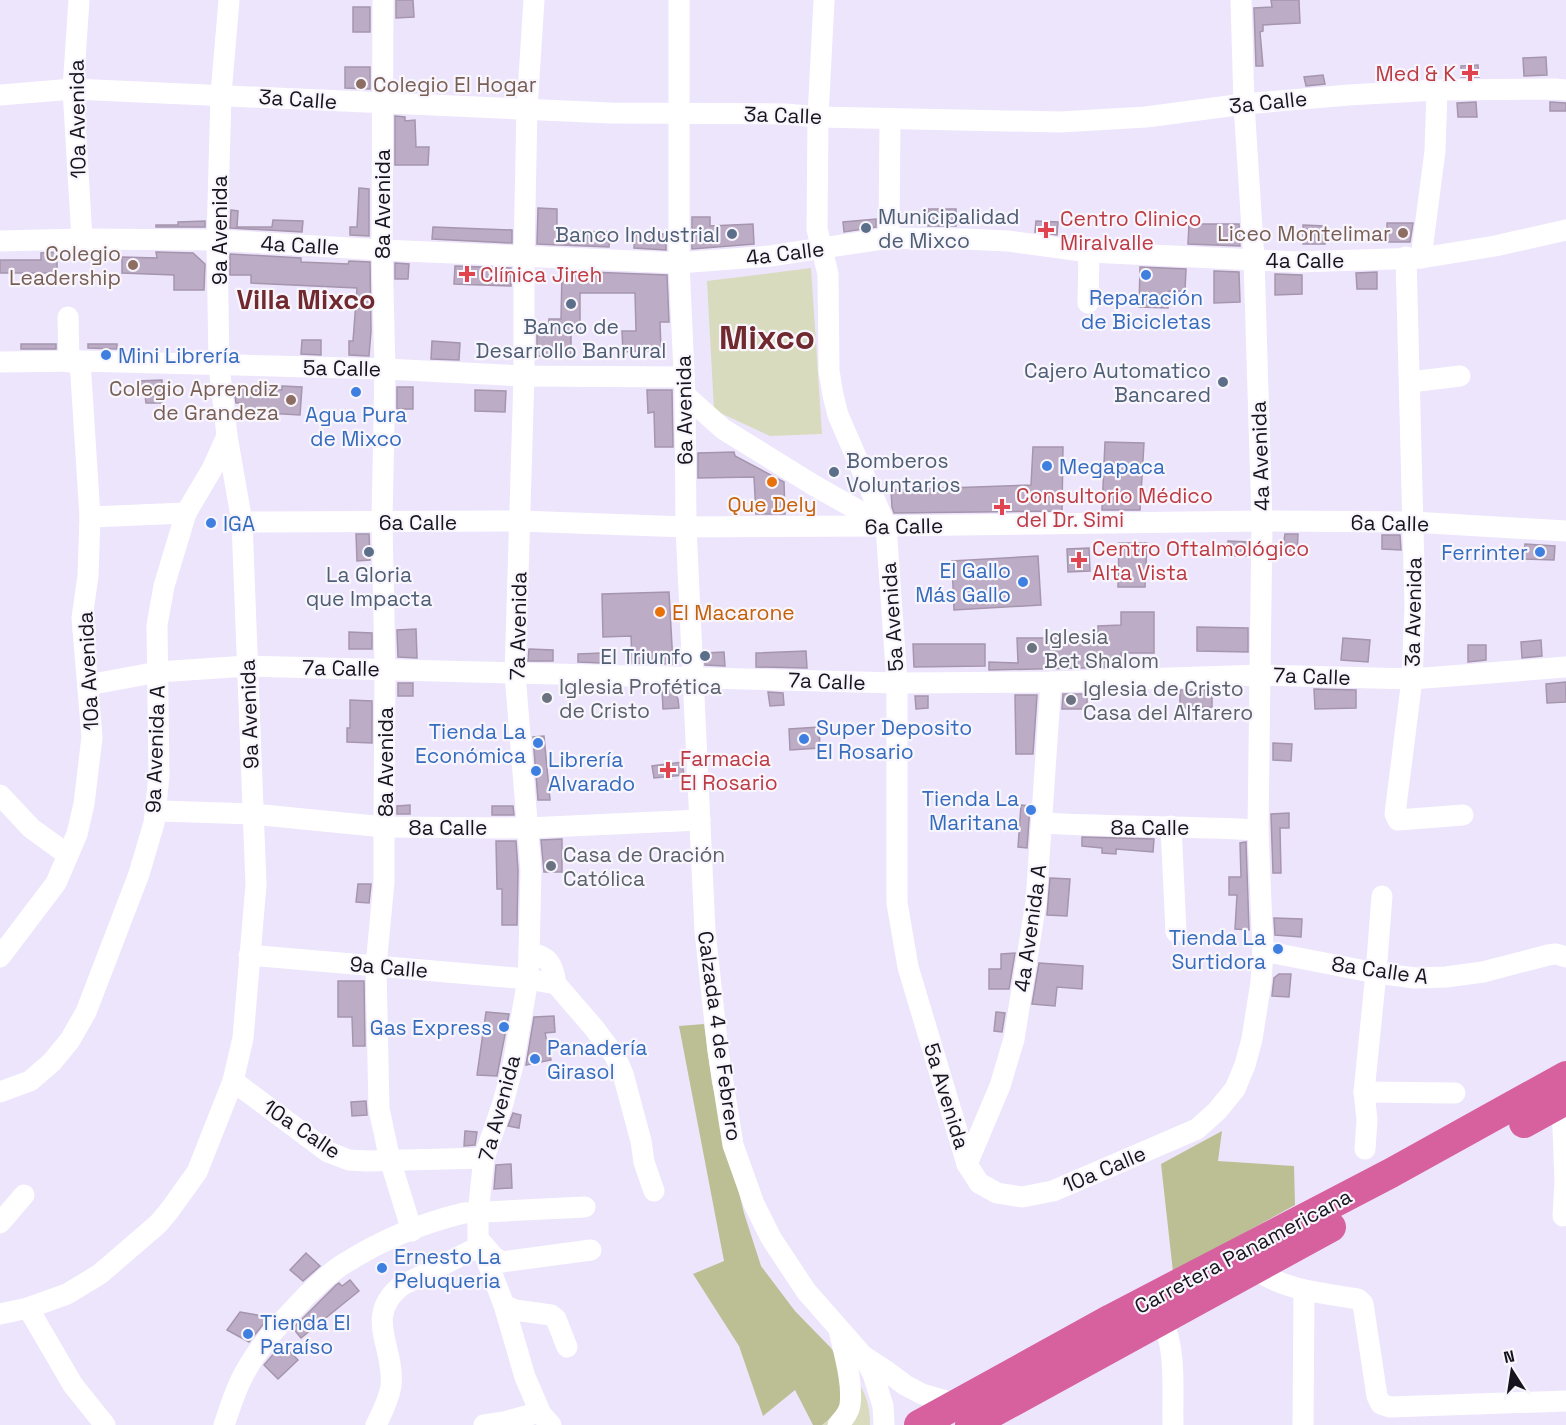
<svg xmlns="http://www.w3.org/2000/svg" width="1566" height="1425" font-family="'Space Grotesk',sans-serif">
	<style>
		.green { fill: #d9dbbe }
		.forest { fill: #bcbf94 }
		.building { fill: #bdacc5; stroke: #a595ad; stroke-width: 1.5 }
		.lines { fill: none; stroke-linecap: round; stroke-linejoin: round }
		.minor { stroke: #fff; stroke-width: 21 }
		.highway { stroke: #d7619f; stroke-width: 30 }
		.health-dot { fill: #e0444e; stroke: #f8f6fc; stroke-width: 2 }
		.education-dot { fill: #8d6e63; stroke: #f8f6fc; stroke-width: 2 }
		.service-dot { fill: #5c6f8a; stroke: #f8f6fc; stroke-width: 2 }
		.shop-dot { fill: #3f7fe0; stroke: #f8f6fc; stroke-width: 2 }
		.food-dot { fill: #e8710a; stroke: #f8f6fc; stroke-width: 2 }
		.worship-dot { fill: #6b7280; stroke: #f8f6fc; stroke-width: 2 }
		.labels { text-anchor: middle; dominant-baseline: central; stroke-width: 4.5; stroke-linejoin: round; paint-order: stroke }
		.health-label { font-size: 21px; fill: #be3a42; stroke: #f8f6fc; text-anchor: start }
		.education-label { font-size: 21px; fill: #785e54; stroke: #f8f6fc; text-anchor: end }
		.street-label { font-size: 21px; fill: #17141e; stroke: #f8f6fc }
		.service-label { font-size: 21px; fill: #4e5e75; stroke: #f8f6fc; text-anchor: end }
		.shop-label { font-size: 21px; fill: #366cbe; stroke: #f8f6fc; text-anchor: start }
		.food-label { font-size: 21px; fill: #c56008; stroke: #f8f6fc }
		.worship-label { font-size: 21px; fill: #5b616d; stroke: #f8f6fc; text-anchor: start }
		.district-label { font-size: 27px; font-weight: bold; fill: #70292e; stroke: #f8f6fc }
		.town-label { font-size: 33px; font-weight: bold; fill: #70292e; stroke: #f8f6fc }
	</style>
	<rect width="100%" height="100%" fill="#ede5fc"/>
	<g class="green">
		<path d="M811,268l11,166 -52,2 -56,-26 -7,-129z"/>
		<path d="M831,1348c21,26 40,42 39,77h-48l18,-15 1,-46z"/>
	</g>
	<g class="forest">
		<path d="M704,1024l8,59 32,130 17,53 34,45 36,37 10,16 -1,46 -18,15h-9l-18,-35 -32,26 -24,-70 -46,-72 31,-13 -45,-235z"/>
		<path d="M1222,1131l-4,30 76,5 1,39 -122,67 -12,-108z"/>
	</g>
	<g class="building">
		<path d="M396,0h17l1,17 -18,1z"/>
		<path d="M1271,0h28l1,23 -37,2v6l-3,1 3,34h-7l-2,-58 18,-1z"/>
		<rect x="353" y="7" width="17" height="25"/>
		<path d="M1546,57l1,18 -23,1 -1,-18z"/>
		<path d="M1478,65l1,12h-18v-11z"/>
		<path d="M345,67h25v22l-25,-1z"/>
		<path d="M1407,71v8l-22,1v-8z"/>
		<path d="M1323,75l2,9 -19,2 -2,-9z"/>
		<path d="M1476,102l1,15h-19l-1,-14z"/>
		<path d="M1550,102l16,1v8h-16z"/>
		<path d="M395,116l10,1v4l10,-1 1,27h13l-1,18h-33z"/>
		<path d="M359,188l10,1v47l-19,-1v-8h7z"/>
		<path d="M538,208l19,1v22l53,1 -1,15 -72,-3z"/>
		<rect x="928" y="209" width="28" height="17"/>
		<path d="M231,210l7,1 -1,16h35l1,-7 30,1 -1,11 -72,-4z"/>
		<path d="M692,217h18v9l43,-2 1,20 -62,5z"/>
		<path d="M876,219v8l-32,5 -1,-10z"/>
		<path d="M205,221v6h-49v-2h22v-3z"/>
		<path d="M1036,221l22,1 -1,13 -22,-3z"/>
		<path d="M1387,223h26l-3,19h-23z"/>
		<path d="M1189,224h50l1,22 -52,-2z"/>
		<path d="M1303,225l22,1v18h-22z"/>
		<path d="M433,227l79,3v13l-80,-4z"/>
		<path d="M635,234h31v16l-32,-2z"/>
		<path d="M57,252v21h-57v-13h41v-7z"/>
		<path d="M156,252l37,1 12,11 -1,26h-30v-15l-52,-2v-16l35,1z"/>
		<path d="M230,254l71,4v4l47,2 1,-3 21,1 1,69 -2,25 -20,-1v-14h4l4,-53 -106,-5v-8h-21z"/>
		<path d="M395,263l14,1 -1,15h-13z"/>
		<path d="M455,266l56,2v18l-57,-2z"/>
		<path d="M1140,267l46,2 -1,22h-16l-1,17 -29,-1z"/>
		<path d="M562,271l105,4 2,47h-9l1,28 -38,2 -1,-21h14l-1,-38h-55v40h-9v24l-34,-1v-25h11l1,-12h12z"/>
		<path d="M1214,271l25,1 1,30 -26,1z"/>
		<path d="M1377,272v17h-20l-1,-16z"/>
		<path d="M1275,274l27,1v19l-27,1z"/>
		<path d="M302,340h19v15l-20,-1z"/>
		<path d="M432,341l28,2 -1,17 -28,-1z"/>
		<rect x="21" y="344" width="35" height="5"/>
		<path d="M88,344h29v5l-29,-1z"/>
		<path d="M162,380v23h-16l-1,-8h-7v-14z"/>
		<path d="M282,386l20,1 -2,28 -35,-2 -25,1 1,-11h-5l-2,-15 48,2z"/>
		<rect x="397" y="387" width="16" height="22"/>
		<path d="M475,390l31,1 -1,21 -30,-1z"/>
		<path d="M647,390h25l1,57h-18l-1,-35 -6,1z"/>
		<path d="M1105,442l39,1 -4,67h-38z"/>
		<path d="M1033,447h30l-1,64 -168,2 -2,-6 -1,-17 140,-5z"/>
		<path d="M734,452l1,4 49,26 1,32h-29l-2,-37 -56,1v-25z"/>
		<path d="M356,534h13l1,26 -13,1z"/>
		<path d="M1285,534h13l-1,21 -15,-1z"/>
		<path d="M1382,535h18l1,15 -19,-1z"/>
		<path d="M1228,541l21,1v14h-21z"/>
		<path d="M1119,543h28l-2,44h-27z"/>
		<path d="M1525,544l30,2 -1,14 -30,-1z"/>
		<path d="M1089,548l1,23 -22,1 -1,-23z"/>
		<path d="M1038,556l3,49 -87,5 -2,-49z"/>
		<path d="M669,592l4,72 -41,-1 -1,-27 -28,1 -1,-43z"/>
		<path d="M1121,612h33v41h-33l1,14 -133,3v-8l29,1 -1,-25h81v-12l23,-1z"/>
		<path d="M1197,627l51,1v24l-51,-1z"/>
		<path d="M416,629l1,29 -19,-1 -1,-27z"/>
		<path d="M349,632l23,1v16h-23z"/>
		<path d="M1343,638l27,2 -2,22 -27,-2z"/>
		<path d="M1541,640l1,16 -20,2 -1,-16z"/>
		<path d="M913,644h72v22l-71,1z"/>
		<path d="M1468,645h18v15l-18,2z"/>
		<path d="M529,649l24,1v11h-25z"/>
		<path d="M806,651l1,17 -51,-1v-14z"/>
		<path d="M724,652l1,14 -20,-1v-12z"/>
		<path d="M602,653v10l-24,-1v-8z"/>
		<path d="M1566,682v20l-19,1 -1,-19z"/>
		<rect x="398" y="683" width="15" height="13"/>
		<path d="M1314,689l42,1v18l-41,1z"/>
		<path d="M662,690h11l5,9 1,9 -16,1z"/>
		<path d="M1180,690h32v17l-32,1z"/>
		<path d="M768,692l15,1 1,12 -14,1z"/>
		<path d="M1063,694h24v15h-25z"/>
		<path d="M1015,695h22l-4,59h-17z"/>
		<path d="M915,696h13v12l-12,1z"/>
		<path d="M350,700l22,1v42l-25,-1v-14h3z"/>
		<path d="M819,727l1,21 -30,2 -1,-21z"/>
		<path d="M544,736l6,64h-12l-5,-63z"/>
		<path d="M1273,743l19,1 -1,17 -18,-1z"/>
		<path d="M682,762l2,13 -30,3 -2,-12z"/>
		<path d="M410,805v9h-13v-8z"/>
		<path d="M1021,805l9,1 -3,42 -9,-1z"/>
		<path d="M492,806h21l1,9h-22z"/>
		<path d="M1289,813v15h-9l1,45h-8l-2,-59z"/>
		<path d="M1082,837l72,2 -1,13 -37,-3v5l-14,-1v-5l-20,-2z"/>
		<path d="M562,839v33h-18l-3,-32z"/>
		<path d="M496,841h20l2,29 -1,55h-15v-36h-5z"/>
		<path d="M1246,842l3,88 -14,-1 2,-34h-8v-18h12l-1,-34z"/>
		<path d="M1050,878l20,1 -3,37 -20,-1z"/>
		<path d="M358,884h13l-2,19 -13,-1z"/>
		<path d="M1274,918l28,1 -1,18 -26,-2z"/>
		<path d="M1015,953l-6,36h-20v-20h12v-15z"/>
		<path d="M1039,963l44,3 -1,23 -25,-2 -2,19 -23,-2z"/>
		<path d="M1279,974h12l-2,23 -17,-1 2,-18z"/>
		<path d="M338,981h26l1,65h-12l-1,-29h-14z"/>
		<path d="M486,1012l23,2 -12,62 -20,-1z"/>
		<path d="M996,1012l9,1 -3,19 -8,-1z"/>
		<path d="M554,1016l1,16 -10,1 6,27 -25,5 8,-48z"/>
		<path d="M366,1101l1,14 -15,1 -1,-14z"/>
		<path d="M513,1113l8,2 -2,13 -11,-2z"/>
		<path d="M465,1131l12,1 -2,13 -11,1z"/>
		<path d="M511,1164l1,24 -18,1 2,-24z"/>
		<path d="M306,1253l14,13 -17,15 -13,-11z"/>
		<path d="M350,1280l9,11 -58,47 -8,-10 43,-43 3,-2 3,3z"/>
		<path d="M240,1312l29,5 -20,25 -22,-12z"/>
		<path d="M282,1344l16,16 -20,19 -14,-14z"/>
	</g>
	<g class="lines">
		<g class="minor">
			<path d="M79,0l-6,89 9,150"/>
			<path d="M383,0l-1,250 3,119 -3,153 3,147 -1,158v55l-8,84 3,143 11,51 22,71"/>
			<path d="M534,0l-7,108 -3,148v120l-9,298 16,196 -2,83 -1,26 -15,86 -10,38 -19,55 -6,55v25l26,67 21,72 16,37 10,11"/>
			<path d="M679,0v263l6,132 1,132 19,404 13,120 15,94 21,59 17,34 35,53 58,66 9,17 10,32 1,19"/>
			<path d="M824,0l-6,117 -1,112 11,45 1,97 4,24 5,20 48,111 11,157v220l11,64 59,197 12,19 18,10 25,4 31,-6 144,-62 20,-18 18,-22 10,-24 7,-26 9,-57 2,-31 -5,-121 4,-309 -8,-261 -10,-156 -3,-104"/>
			<path d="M0,95l73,-6 538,24 175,1 32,3 242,5 86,-5 98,-13 105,-9 88,-5 118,-1 11,1"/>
			<path d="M889,238l1,-119"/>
			<path d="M0,241l82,-2 135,1 165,10 297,13 91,-7 119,-18 76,1 43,2 81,11 208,10 124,-4 74,-12 71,-16"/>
			<path d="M1406,257l9,349 -3,73 -17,135 3,6 65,-5"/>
			<path d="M1421,258l14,-107 2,-61"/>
			<path d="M1088,303l1,-51"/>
			<path d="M68,317l1,45"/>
			<path d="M0,362l80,-1 305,8 139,7 160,1"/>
			<path d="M1410,382l50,-6"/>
			<path d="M685,395l38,34 92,57 71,40"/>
			<path d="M90,517l96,-4"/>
			<path d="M242,522l277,-1 167,6 200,-1 376,-5 151,1 153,9"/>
			<path d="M88,685l70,-13 89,-6 650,17 154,-1 210,-7 151,4 154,-12"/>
			<path d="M0,795l31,33 37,27"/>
			<path d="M161,811l92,3 131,13 143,1 173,-8"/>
			<path d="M1042,823c72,4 144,3 216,7"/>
			<path d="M1171,826l5,106"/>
			<path d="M1263,951l113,22 39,5 31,-1 37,-5 65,-17 8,-1 10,3"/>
			<path d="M529,953c20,3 24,11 27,31"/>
			<path d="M249,955l279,24 28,5 38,44 21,28 8,18 18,67 3,21 10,29"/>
			<path d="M0,957l56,-74 21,-49 7,-30 8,-67 -10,-119 6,-42 2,-59 -10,-156"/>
			<path d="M233,1081l95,71 21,8 18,1 117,-3"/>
			<path d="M0,1092l30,-11 22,-19 18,-22 16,-28 53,-138 15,-51 5,-47 -2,-151 7,-39 22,-73 26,-44 15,-33"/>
			<path d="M1364,1092l91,1"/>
			<path d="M1562,1102l3,80 -2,34"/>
			<path d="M1365,1149l2,-29 -3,-28 12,-119 6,-77"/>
			<path d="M967,1164l33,-78 14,-47 22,-137 15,-220"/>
			<path d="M0,1223l24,-28"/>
			<path d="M482,1243l12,14 8,5 89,-12"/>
			<path d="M1255,1269c30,22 68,24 103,30l5,5 14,92 4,8 9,3 176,-6"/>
			<path d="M504,1305l11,5 36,5 5,4 11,28"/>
			<path d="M28,1308l45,77 32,40"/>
			<path d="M0,1314l28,-6 39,-14 33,-20 58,-50 11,-13 28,-39 36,-91 10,-43 13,-153 -14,-363 -15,-86 -8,-71 -2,-125 4,-146 8,-94"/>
			<path d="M1162,1320c15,31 10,71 11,105"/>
			<path d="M865,1357l20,13 20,15 17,9 35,10"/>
			<path d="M224,1425c6,-17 11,-35 20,-51 16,-30 40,-55 63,-79 11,-10 22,-22 35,-30 36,-23 80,-42 122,-52l121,-6"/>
			<path d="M376,1425c6,-12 13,-26 15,-39 4,-40 -28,-69 10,-100l79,-40"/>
			<path d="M484,1425l20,-3 36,-10"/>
			<path d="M838,1425c5,-6 11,-12 12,-20 3,-23 -6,-52 -11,-75"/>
			<path d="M1303,1425l1,-134"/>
		</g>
		<g class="highway">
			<path d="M1524,1123l42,-23"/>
			<path d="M919,1425l192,-106 280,-146 175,-97"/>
			<path d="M970,1425l361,-198"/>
		</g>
	</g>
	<g class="health-dot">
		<path d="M1467 64h6v6h6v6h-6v6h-6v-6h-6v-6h6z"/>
		<path d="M1043 221h6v6h6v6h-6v6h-6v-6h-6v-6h6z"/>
		<path d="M464 265h6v6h6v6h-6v6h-6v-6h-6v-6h6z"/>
		<path d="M999 498h6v6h6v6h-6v6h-6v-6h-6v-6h6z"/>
		<path d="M1076 551h6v6h6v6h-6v6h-6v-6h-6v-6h6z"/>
		<path d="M665 761h6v6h6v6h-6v6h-6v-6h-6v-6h6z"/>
	</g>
	<g class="education-dot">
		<circle cx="361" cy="84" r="6"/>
		<circle cx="1403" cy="233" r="6"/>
		<circle cx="133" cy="265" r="6"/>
		<circle cx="291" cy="400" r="6"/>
	</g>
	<g class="service-dot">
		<circle cx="866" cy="228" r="6"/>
		<circle cx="732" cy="234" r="6"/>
		<circle cx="571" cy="304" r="6"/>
		<circle cx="1223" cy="382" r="6"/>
		<circle cx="834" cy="472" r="6"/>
		<circle cx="369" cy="552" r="6"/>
		<circle cx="705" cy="656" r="6"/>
	</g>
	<g class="shop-dot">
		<circle cx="1146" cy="275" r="6"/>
		<circle cx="106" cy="355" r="6"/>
		<circle cx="356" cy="392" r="6"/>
		<circle cx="1047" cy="466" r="6"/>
		<circle cx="211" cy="523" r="6"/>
		<circle cx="1540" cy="552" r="6"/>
		<circle cx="1023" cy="582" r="6"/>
		<circle cx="804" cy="739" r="6"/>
		<circle cx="538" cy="743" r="6"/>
		<circle cx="536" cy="771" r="6"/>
		<circle cx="1031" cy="810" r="6"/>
		<circle cx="1278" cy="949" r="6"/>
		<circle cx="504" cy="1027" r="6"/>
		<circle cx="535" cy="1059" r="6"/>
		<circle cx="382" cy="1268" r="6"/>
		<circle cx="248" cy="1334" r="6"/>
	</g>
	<g class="food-dot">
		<circle cx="772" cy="482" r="6"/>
		<circle cx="660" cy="612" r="6"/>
	</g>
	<g class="worship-dot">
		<circle cx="1032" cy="648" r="6"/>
		<circle cx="547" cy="698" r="6"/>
		<circle cx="1071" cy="700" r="6"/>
		<circle cx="551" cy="866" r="6"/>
	</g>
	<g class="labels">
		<g class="health-label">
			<text x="1456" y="73" text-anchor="end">Med &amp; K</text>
			<text x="1060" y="218">Centro Clinico<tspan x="1060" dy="24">Miralvalle</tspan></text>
			<text x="480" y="274">Clínica Jireh</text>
			<text x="1016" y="495">Consultorio Médico<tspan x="1016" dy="24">del Dr. Simi</tspan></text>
			<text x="1092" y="548">Centro Oftalmológico<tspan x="1092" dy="24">Alta Vista</tspan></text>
			<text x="680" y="758">Farmacia<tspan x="680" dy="24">El Rosario</tspan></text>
		</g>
		<g class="education-label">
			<text x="373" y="84" text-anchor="start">Colegio El Hogar</text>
			<text x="1391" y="233">Liceo Montelimar</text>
			<text x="121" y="253">Colegio<tspan x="121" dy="24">Leadership</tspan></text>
			<text x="279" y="388">Colegio Aprendiz<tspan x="279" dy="24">de Grandeza</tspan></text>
		</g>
		<g class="street-label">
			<text transform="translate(298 99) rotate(4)">3a Calle</text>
			<text transform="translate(1268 102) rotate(-6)">3a Calle</text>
			<text transform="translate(783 115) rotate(2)">3a Calle</text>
			<text transform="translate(77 119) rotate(-91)">10a Avenida</text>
			<text transform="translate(382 204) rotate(-90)">8a Avenida</text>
			<text transform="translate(219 230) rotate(-90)">9a Avenida</text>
			<text transform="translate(300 245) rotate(3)">4a Calle</text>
			<text transform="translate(785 253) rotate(-7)">4a Calle</text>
			<text x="1305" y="260">4a Calle</text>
			<text transform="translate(342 368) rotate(1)">5a Calle</text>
			<text transform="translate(684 410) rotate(-91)">6a Avenida</text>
			<text transform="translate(1260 456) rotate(-92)">4a Avenida</text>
			<text x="418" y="522">6a Calle</text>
			<text transform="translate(1390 523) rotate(1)">6a Calle</text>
			<text transform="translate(904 526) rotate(-1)">6a Calle</text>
			<text transform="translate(1413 612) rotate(-89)">3a Avenida</text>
			<text transform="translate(892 617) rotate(-94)">5a Avenida</text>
			<text transform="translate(518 626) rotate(-89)">7a Avenida</text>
			<text transform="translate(341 668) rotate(1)">7a Calle</text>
			<text transform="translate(88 671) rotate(-93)">10a Avenida</text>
			<text transform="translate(1312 676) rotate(2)">7a Calle</text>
			<text transform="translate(827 681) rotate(2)">7a Calle</text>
			<text transform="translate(249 714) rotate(-92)">9a Avenida</text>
			<text transform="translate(155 749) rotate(-88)">9a Avenida A</text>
			<text transform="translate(385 762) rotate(-90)">8a Avenida</text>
			<text x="448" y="827">8a Calle</text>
			<text x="1150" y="827">8a Calle</text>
			<text transform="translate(1030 928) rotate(-82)">4a Avenida A</text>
			<text transform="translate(389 967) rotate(5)">9a Calle</text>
			<text transform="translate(1380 970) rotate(8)">8a Calle A</text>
			<text transform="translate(720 1036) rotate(82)">Calzada 4 de Febrero</text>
			<text transform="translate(947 1096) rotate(73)">5a Avenida</text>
			<text transform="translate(499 1108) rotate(-75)">7a Avenida</text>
			<text transform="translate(302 1129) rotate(34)">10a Calle</text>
			<text transform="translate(1104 1169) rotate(-23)">10a Calle</text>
			<text transform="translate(1243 1251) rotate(-28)">Carretera Panamericana</text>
		</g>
		<g class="service-label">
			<text x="878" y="216" text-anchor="start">Municipalidad<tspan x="878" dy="24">de Mixco</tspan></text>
			<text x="720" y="234">Banco Industrial</text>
			<text x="571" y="326" text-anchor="middle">Banco de<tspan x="571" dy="24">Desarrollo Banrural</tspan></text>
			<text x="1211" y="370">Cajero Automatico<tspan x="1211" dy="24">Bancared</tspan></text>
			<text x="846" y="460" text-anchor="start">Bomberos<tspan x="846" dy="24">Voluntarios</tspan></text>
			<text x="369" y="574" text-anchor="middle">La Gloria<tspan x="369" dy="24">que Impacta</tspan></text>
			<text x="693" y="656">El Triunfo</text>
		</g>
		<g class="shop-label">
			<text x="1146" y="297" text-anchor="middle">Reparación<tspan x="1146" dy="24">de Bicicletas</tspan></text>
			<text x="118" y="355">Mini Librería</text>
			<text x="356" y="414" text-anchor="middle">Agua Pura<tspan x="356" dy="24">de Mixco</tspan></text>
			<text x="1059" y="466">Megapaca</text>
			<text x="223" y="523">IGA</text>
			<text x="1528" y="552" text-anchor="end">Ferrinter</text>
			<text x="1011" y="570" text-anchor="end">El Gallo<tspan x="1011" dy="24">Más Gallo</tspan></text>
			<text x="816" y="727">Super Deposito<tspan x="816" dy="24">El Rosario</tspan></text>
			<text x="526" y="731" text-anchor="end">Tienda La<tspan x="526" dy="24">Económica</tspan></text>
			<text x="548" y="759">Librería<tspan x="548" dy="24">Alvarado</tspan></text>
			<text x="1019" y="798" text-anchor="end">Tienda La<tspan x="1019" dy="24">Maritana</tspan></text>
			<text x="1266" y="937" text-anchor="end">Tienda La<tspan x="1266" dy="24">Surtidora</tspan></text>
			<text x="492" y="1027" text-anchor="end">Gas Express</text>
			<text x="547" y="1047">Panadería<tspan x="547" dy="24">Girasol</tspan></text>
			<text x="394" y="1256">Ernesto La<tspan x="394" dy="24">Peluqueria</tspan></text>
			<text x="260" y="1322">Tienda El<tspan x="260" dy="24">Paraíso</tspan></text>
		</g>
		<g class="food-label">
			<text x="772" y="504">Que Dely</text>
			<text x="672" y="612" text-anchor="start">El Macarone</text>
		</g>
		<g class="worship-label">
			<text x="1044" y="636">Iglesia<tspan x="1044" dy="24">Bet Shalom</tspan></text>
			<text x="559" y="686">Iglesia Profética<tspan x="559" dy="24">de Cristo</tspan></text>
			<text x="1083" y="688">Iglesia de Cristo<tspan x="1083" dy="24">Casa del Alfarero</tspan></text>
			<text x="563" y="854">Casa de Oración<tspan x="563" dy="24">Católica</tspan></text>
		</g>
		<g class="district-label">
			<text x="306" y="299">Villa Mixco</text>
		</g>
		<g class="town-label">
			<text x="767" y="338">Mixco</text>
		</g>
	</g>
	<g transform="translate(1512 1371) rotate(348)" stroke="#f8f6fc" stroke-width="4.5" paint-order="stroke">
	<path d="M0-4.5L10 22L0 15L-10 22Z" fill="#17141e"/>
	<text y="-9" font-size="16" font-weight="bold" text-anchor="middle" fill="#17141e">N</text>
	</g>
</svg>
